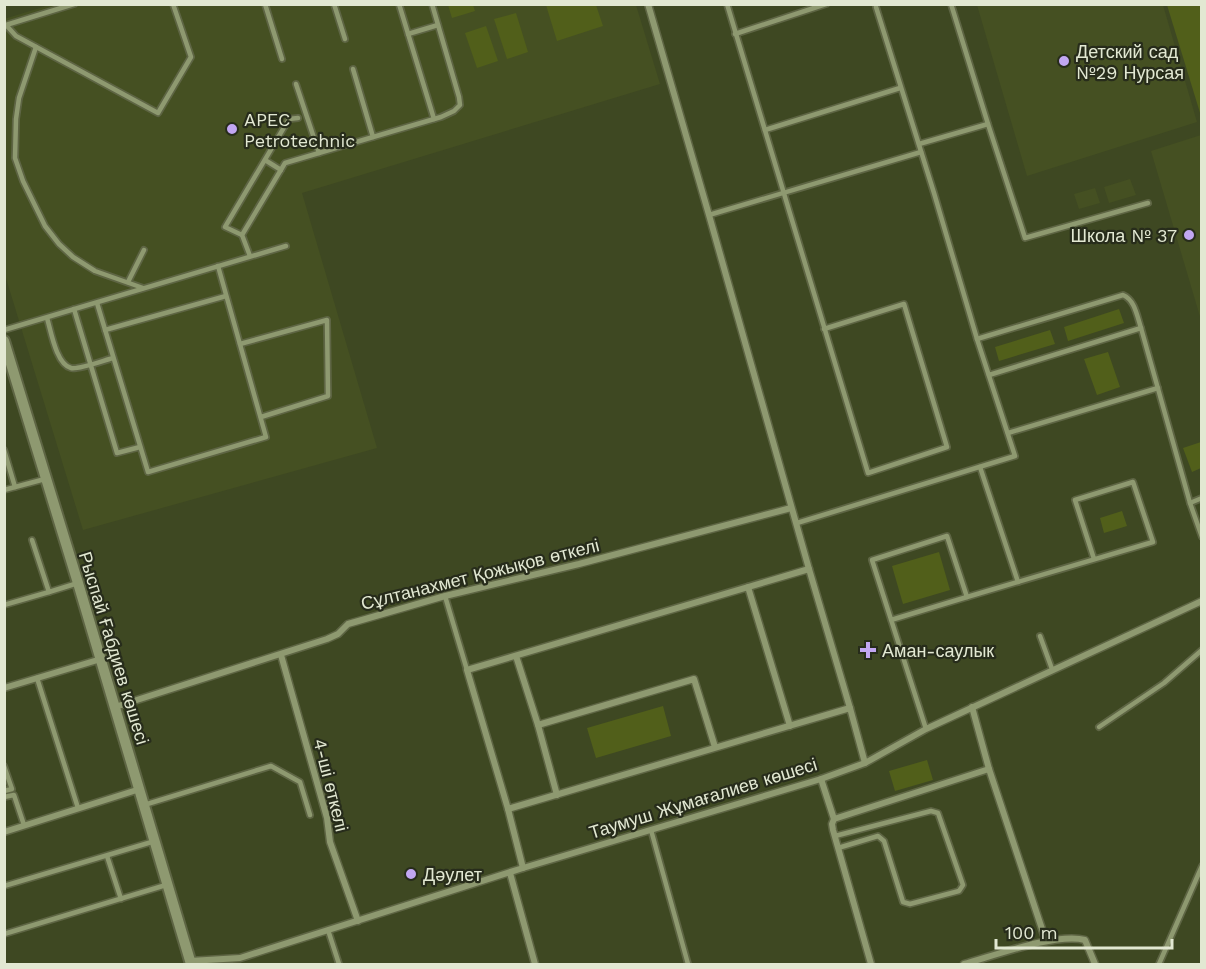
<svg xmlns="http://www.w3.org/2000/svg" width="1206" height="969" font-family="'Work Sans',sans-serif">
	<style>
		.built { fill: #455022 }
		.green { fill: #515f1a }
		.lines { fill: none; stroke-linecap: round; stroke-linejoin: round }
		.service-casing { stroke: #5e6544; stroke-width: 8 }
		.minor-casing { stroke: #5e6544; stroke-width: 9 }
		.tertiary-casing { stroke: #5e6544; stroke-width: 14 }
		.service { stroke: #8e9970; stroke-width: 4.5 }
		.minor { stroke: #8e9970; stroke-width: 6 }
		.tertiary { stroke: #8e9970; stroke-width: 10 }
		.poi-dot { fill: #c2a7f2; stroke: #272c1b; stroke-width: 2 }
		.labels { text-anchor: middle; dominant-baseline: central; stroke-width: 4.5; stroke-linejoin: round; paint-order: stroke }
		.poi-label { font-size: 18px; fill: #e2e8d2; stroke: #272c1b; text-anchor: start }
		.street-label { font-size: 18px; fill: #e2e8d2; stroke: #272c1b }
	</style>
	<rect width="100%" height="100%" fill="#3e4822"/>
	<g class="built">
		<path d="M53,4l583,1 24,79 -358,109 75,255 -294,82 -78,-255 -1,-256z"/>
		<path d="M977,5h186l34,117 -170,54z"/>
		<path d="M1201,135h1l-1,185 -50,-169z"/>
		<path d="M1130,179l6,16 -27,8 -5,-16z"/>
		<path d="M1095,188l5,15 -21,6 -5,-15z"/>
	</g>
	<g class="green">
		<path d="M448,5h25l2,6 -23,7z"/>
		<path d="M546,5h50l7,21 -46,15z"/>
		<path d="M1167,5h34v111z"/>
		<path d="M516,13l12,39 -21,7 -13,-40z"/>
		<path d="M486,26l12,35 -21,7 -12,-35z"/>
		<path d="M1119,309l5,14 -56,18 -4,-14z"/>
		<path d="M1050,330l5,14 -56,17 -4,-14z"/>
		<path d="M1108,352l12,35 -23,8 -13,-36z"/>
		<path d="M1201,442v26l-9,4 -9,-24z"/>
		<path d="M1122,511l5,15 -23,7 -4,-15z"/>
		<path d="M939,552l11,38 -47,14 -11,-38z"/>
		<path d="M663,706l8,30 -75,22 -9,-30z"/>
		<path d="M927,760l6,20 -38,11 -6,-20z"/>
	</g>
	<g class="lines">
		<defs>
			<g id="service">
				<path d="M74,4l-68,21 10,11 142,77 33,-56 -18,-53"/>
				<path d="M265,4l17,55"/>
				<path d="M334,4l11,35"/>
				<path d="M399,4l35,115"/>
				<path d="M727,4l141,469 79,-26 -43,-143 -80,25"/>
				<path d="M408,34l30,-9"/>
				<path d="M735,34l91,-30"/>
				<path d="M36,47l-17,51 -3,21 -1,39 8,23 22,45 14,18 14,13 22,14 48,17"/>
				<path d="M353,69l20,68"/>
				<path d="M296,84l23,69"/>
				<path d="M988,124l37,114 123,-35"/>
				<path d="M765,130l135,-42"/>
				<path d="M919,144l69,-20 -37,-120"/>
				<path d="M265,160l16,10"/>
				<path d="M709,215l212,-63"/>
				<path d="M242,235l-17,-8 64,-108 9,-1"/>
				<path d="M250,256l-8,-21 43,-72 156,-46 13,-6 6,-6 -1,-8 -27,-93"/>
				<path d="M128,282l16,-32"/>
				<path d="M97,303l51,169 118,-35 -48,-171"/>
				<path d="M74,309l43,144 23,-6"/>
				<path d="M47,318c4,13 9,46 24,50 7,2 34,-8 42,-10"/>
				<path d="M4,330l282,-84"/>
				<path d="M105,330l121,-34"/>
				<path d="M977,339l146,-44c12,5 14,21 18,33l49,175"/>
				<path d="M240,344l87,-24 1,76 -67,21"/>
				<path d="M989,375l152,-47"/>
				<path d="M1008,433l150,-45"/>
				<path d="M4,450l11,37"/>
				<path d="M980,467l38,115"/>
				<path d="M4,490l41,-11"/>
				<path d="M1202,498l-12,5 12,34"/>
				<path d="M797,523l218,-67 -38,-117 -43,-146 -58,-186"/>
				<path d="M32,540l17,52 29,-9"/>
				<path d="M445,596l22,74"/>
				<path d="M967,597l186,-55 -20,-60 -58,18 19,59"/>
				<path d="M4,605l45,-13"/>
				<path d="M891,620l76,-23 -20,-61 -75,24 54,169"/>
				<path d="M1040,636l12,33"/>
				<path d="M37,678l41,130"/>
				<path d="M1099,727l65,-44 38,-33"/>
				<path d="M4,766l8,23 -8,2"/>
				<path d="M4,797l10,-2 10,30"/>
				<path d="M144,805l127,-39 29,16 10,33"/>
				<path d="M651,830l37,134"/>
				<path d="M835,836l96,-25 7,2 25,72 -4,6 -49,13 -7,-2 -19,-61 -6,-5 -40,12"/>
				<path d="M107,856l14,43"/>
				<path d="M4,886l151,-45"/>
				<path d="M328,930l11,34"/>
				<path d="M4,934l162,-49"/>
				<path d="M1159,964l43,-98"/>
			</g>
			<g id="minor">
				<path d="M648,4l61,211 100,354 41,139 15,55"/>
				<path d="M809,569l-342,101 41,139 342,-101"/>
				<path d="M748,587l42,139"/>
				<path d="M281,655l46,163 3,24 28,79"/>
				<path d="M516,656l22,69 19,70"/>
				<path d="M4,688l97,-29"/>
				<path d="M115,707l212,-68 11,-5 10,-10 97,-28 134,-32 212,-56"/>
				<path d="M972,707l17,62 57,172"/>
				<path d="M538,725l156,-46 21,68"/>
				<path d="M821,779l13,40"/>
				<path d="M508,809l15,59"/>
				<path d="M4,832l136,-43"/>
				<path d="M510,873l25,91"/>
				<path d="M190,961l50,-3 283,-90 298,-89 44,-16 61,-34 276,-128"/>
				<path d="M871,964l-38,-134 -1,-6 2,-5 155,-50"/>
				<path d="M964,964c29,-8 94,-32 121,-24l10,24"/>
			</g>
			<path id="tertiary" d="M4,341l74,242 113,381"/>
		</defs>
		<use href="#service" class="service-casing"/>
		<use href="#minor" class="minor-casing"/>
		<use href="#tertiary" class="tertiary-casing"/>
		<use href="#service" class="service"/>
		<use href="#minor" class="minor"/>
		<use href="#tertiary" class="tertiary"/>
	</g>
	<g class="poi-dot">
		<circle cx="1064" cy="61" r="6"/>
		<circle cx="232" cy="129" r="6"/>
		<circle cx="1189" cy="235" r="6"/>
		<path d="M865 641h6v6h6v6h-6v6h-6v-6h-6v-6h6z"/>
		<circle cx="411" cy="874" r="6"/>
	</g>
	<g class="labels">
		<g class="poi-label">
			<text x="1076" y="51">Детский сад<tspan x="1076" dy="21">№29 Нурсая</tspan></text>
			<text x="244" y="119">APEC<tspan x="244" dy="21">Petrotechnic</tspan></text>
			<text x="1177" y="235" text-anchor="end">Школа № 37</text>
			<text x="882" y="650">Аман-саулык</text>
			<text x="423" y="874">Дәулет</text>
		</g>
		<g class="street-label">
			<text transform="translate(480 574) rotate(-14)">Сұлтанахмет Қожықов өткелі</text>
			<text transform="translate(114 648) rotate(73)">Рыспай Ғабдиев көшесі</text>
			<text transform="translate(331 785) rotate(76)">4-ші өткелі</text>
			<text transform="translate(703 798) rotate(-17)">Таумуш Жұмағалиев көшесі</text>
		</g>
	</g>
	<rect width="1206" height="969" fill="none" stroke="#e2e8d2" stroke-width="12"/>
	<path d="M996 939v9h176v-9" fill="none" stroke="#e2e8d2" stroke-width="3"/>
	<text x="1005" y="939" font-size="18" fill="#e2e8d2" stroke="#272c1b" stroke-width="4.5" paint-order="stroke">100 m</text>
</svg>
